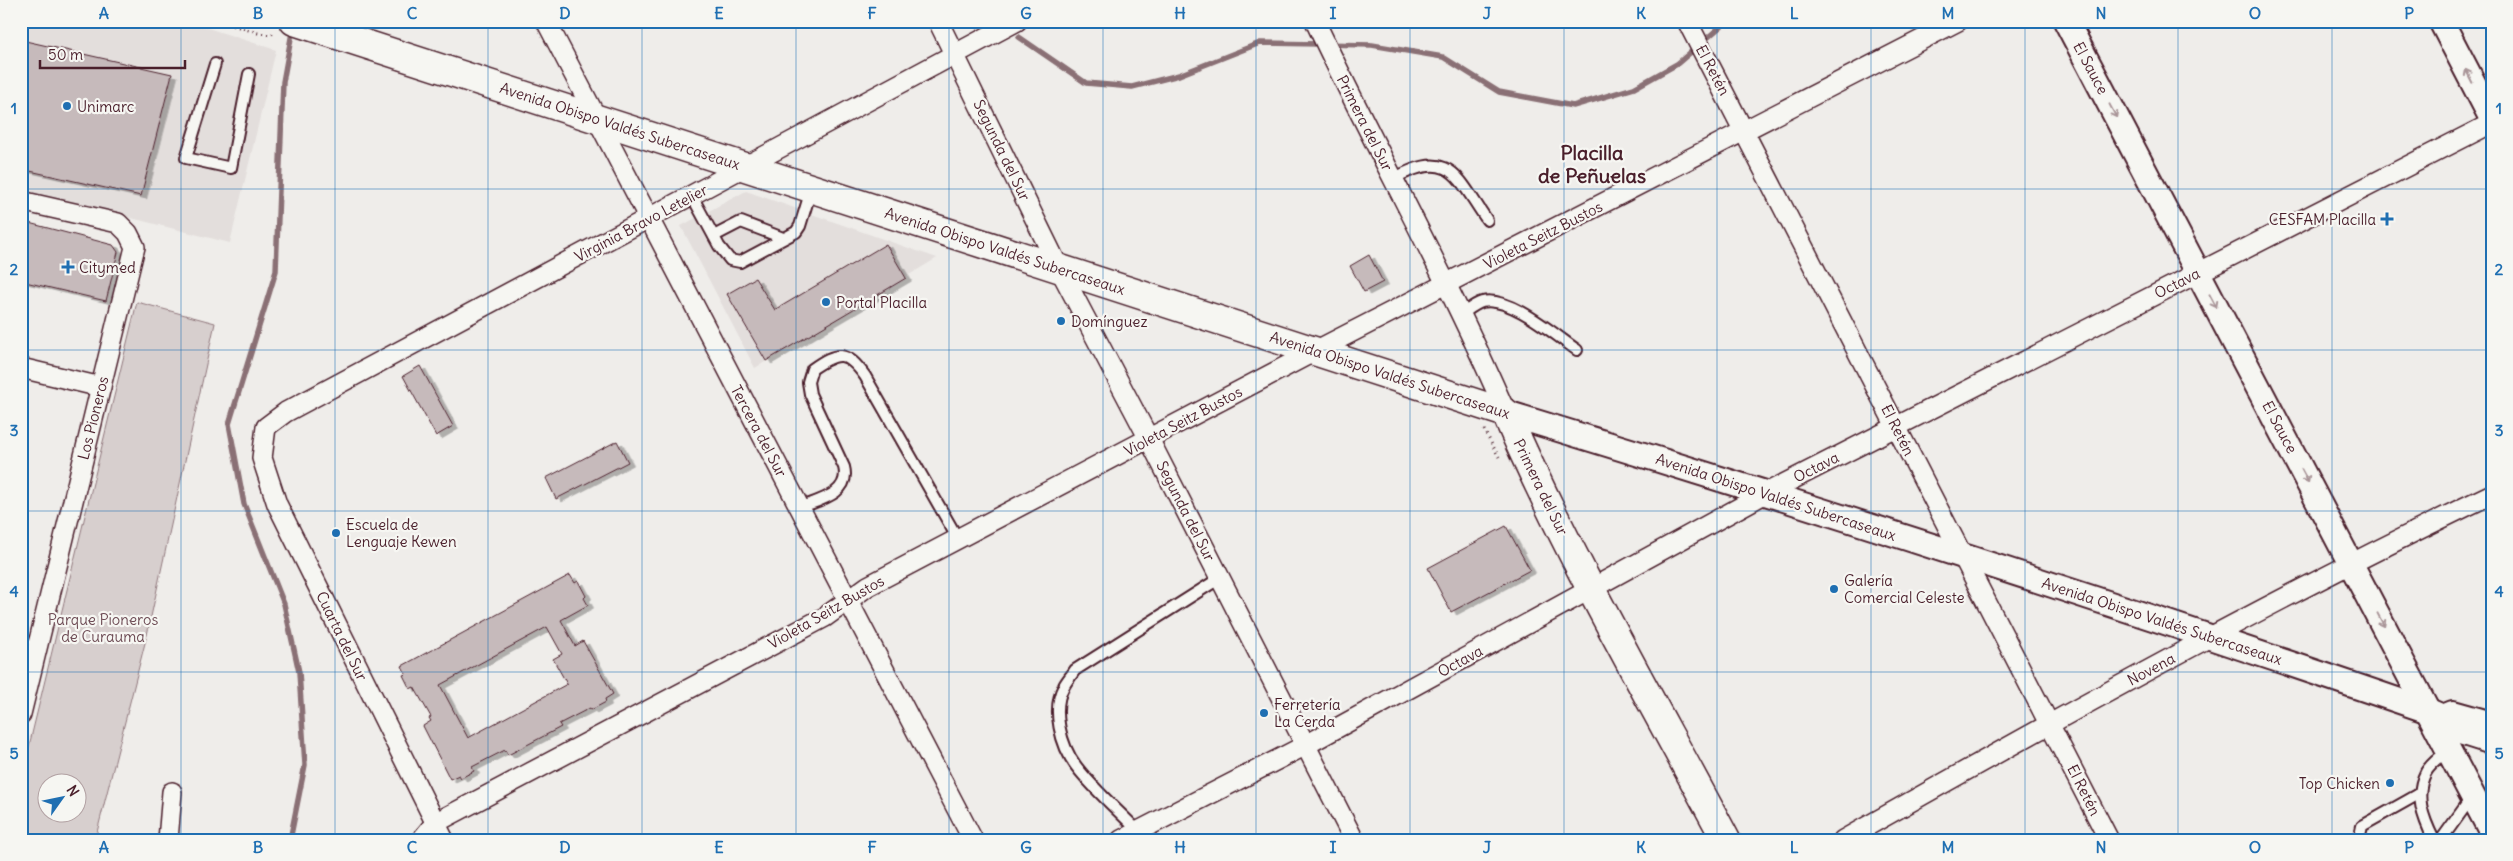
<svg xmlns="http://www.w3.org/2000/svg" width="2513" height="861" font-family="Delius,sans-serif">
	<style>
		.built { fill: #e3dedc }
		.green { fill: #d7cfce; stroke: #90777c; fill-rule: evenodd }
		.lines { fill: none; stroke-linecap: round; stroke-linejoin: round }
		.stream { stroke: #8a6f74; stroke-width: 5.5 }
		.building { fill: #c6babb; stroke: #4a1f2b; fill-rule: evenodd; filter: url(#shadow) }
		.service-casing { stroke: #4a1f2b; stroke-width: 14 }
		.minor-casing { stroke: #4a1f2b; stroke-width: 22 }
		.tertiary-casing { stroke: #4a1f2b; stroke-width: 28 }
		.secondary-casing { stroke: #4a1f2b; stroke-width: 31 }
		.path { stroke: #4a1f2b; stroke-width: 3; stroke-dasharray: 1 4; stroke-linecap: butt }
		.service { stroke: #f6f6f2; stroke-width: 10 }
		.minor { stroke: #f6f6f2; stroke-width: 19 }
		.tertiary { stroke: #f6f6f2; stroke-width: 24 }
		.secondary { stroke: #f6f6f2; stroke-width: 28 }
		.oneway { stroke: #a99598 }
		.grid { fill: none; stroke: #1f6fb2; stroke-width: 1; stroke-opacity: 0.55 }
		.poi-dot { fill: #1f6fb2; stroke: #f6f6f2; stroke-width: 2 }
		.labels { text-anchor: middle; dominant-baseline: central; stroke-width: 4.5; stroke-linejoin: round; paint-order: stroke }
		.street-label { font-size: 15px; fill: #4a1f2b; stroke: #f6f6f2 }
		.poi-label { font-size: 15px; fill: #4a1f2b; stroke: #f6f6f2; text-anchor: start }
		.park-label { font-size: 15px; fill: #6d4b54; stroke: #f6f6f2 }
		.district-label { font-size: 20px; font-weight: bold; fill: #4a1f2b; stroke: #f6f6f2 }
		.neatline { fill: none; stroke: #1f6fb2; stroke-width: 2 }
		.grid-label { font-size: 16px; text-anchor: middle; font-weight: bold; fill: #1f6fb2 }
	</style>
	<defs>
		<filter id="shadow"><feDropShadow dx="5.5" dy="3" stdDeviation="0" flood-color="#0004"/></filter>
	</defs>
	<rect width="100%" height="100%" fill="#efedea"/>
	<filter id="ink" filterUnits="userSpaceOnUse"><feTurbulence type="fractalNoise" baseFrequency=".02" numOctaves="2"/><feDisplacementMap in="SourceGraphic" scale="10" xChannelSelector="R" yChannelSelector="G"/><feConvolveMatrix kernelMatrix="1 2 1 2 8 2 1 2 1" color-interpolation-filters="sRGB"/></filter>
	<g filter="url(#ink)">
		<g class="built">
			<path d="M21,21h165l90,29 -46,193 -209,-53z"/>
			<path d="M746,191l191,67 -182,110 -74,-142z"/>
		</g>
		<path class="green" d="M137,302l78,21 -68,312 -52,205h-74v-61zM48,784h30v30h-30z"/>
		<g class="lines">
			<g class="stream">
				<path d="M1019,37l67,46 46,4 47,-12 81,-32 112,2 71,12 56,35 74,14 61,-18 43,-24 50,-43"/>
				<path d="M290,840l15,-75 -6,-93 -15,-68 -40,-100 -15,-80 47,-153 7,-189 10,-55"/>
			</g>
		</g>
		<g class="building">
			<path d="M21,40l151,34 -31,122 -120,-27z"/>
			<path d="M21,221l92,24 5,7 -12,49 -85,-20z"/>
			<path d="M886,244l20,34 -140,83 -39,-67 28,-16 20,32z"/>
			<path d="M1369,255l14,27 -19,10 -14,-26z"/>
			<path d="M420,366l33,60 -17,10 -33,-60z"/>
			<path d="M617,441l11,21 -72,37 -10,-21z"/>
			<path d="M1506,526l24,44 -79,42 -23,-44z"/>
			<path d="M570,575l5,8 3,-2 8,15 -2,2 4,7 -27,15 14,26 8,-5 30,53 -8,5 1,3 -15,8 -1,-2 -31,16 2,3 -53,28 -3,-5 -33,17 2,4 -13,7 -2,-3 -9,4 -27,-53 8,-5 -2,-3 2,-1 -17,-30 -4,2 -7,-14 3,-1 -4,-8zM547,627l15,27 -9,5 14,25 -99,54 -28,-53z"/>
		</g>
		<g class="lines">
			<defs>
				<g id="service">
					<path d="M215,64l-29,94 45,10 18,-94"/>
					<path d="M1393,179c58,-32 64,-2 94,41"/>
					<path d="M692,196l27,50 11,14 10,2 56,-30 4,-6 11,-36"/>
					<path d="M714,236l27,-14 42,16"/>
					<path d="M1462,314c6,-4 13,-10 20,-12 27,-7 73,33 95,48"/>
					<path d="M799,508c20,-8 52,-14 45,-41l-34,-73 -2,-12 4,-13c26,-18 34,-19 53,7l93,163"/>
					<path d="M1138,831c-20,-21 -44,-41 -62,-65 -15,-20 -25,-57 -12,-80 3,-6 8,-11 11,-16l145,-92"/>
					<path d="M2359,840l3,-14 57,-32"/>
					<path d="M2434,840c-11,-22 -20,-45 -8,-68 5,-9 16,-16 23,-23"/>
					<path d="M2441,840l31,-43"/>
				</g>
				<g id="minor">
					<path d="M546,21l427,819"/>
					<path d="M938,21l121,247 90,171 205,401"/>
					<path d="M1315,21c62,132 134,259 191,392"/>
					<path d="M1687,21l422,819"/>
					<path d="M21,201l97,22 10,10 7,14 -114,467"/>
					<path d="M21,368l80,19"/>
					<path d="M168,840l4,-48"/>
					<path d="M421,840l14,-17 390,-206 43,-31 447,-235 643,-330"/>
					<path d="M444,840l-167,-336 -15,-46 4,-31 20,-15 731,-391"/>
					<path d="M1121,840l185,-95 460,-252 726,-370"/>
					<path d="M1843,840c213,-121 428,-240 649,-346"/>
				</g>
				<g id="tertiary">
					<path d="M2066,21l426,812"/>
					<path d="M2441,21l51,98"/>
					<path d="M1506,413c310,94 617,193 923,298l14,6 8,12 41,13"/>
					<path d="M2443,717l10,-4 39,11"/>
				</g>
				<path id="secondary" d="M294,21l1212,392c64,147 145,286 220,427"/>
			</defs>
			<use href="#service" class="service-casing"/>
			<use href="#minor" class="minor-casing"/>
			<use href="#tertiary" class="tertiary-casing"/>
			<use href="#secondary" class="secondary-casing"/>
			<g class="path">
				<path d="M219,21l39,12 13,2 4,-4"/>
				<path d="M1484,430l15,27"/>
			</g>
			<use href="#service" class="service"/>
			<use href="#minor" class="minor"/>
			<use href="#tertiary" class="tertiary"/>
			<use href="#secondary" class="secondary"/>
		</g>
		<defs><path id="oneway-shaft" d="M-6 0H5M1.5-3L5.5 0L1.5 3" fill="none" stroke-width="1.6" stroke-linecap="round" stroke-linejoin="round" transform="scale(1.25)"/></defs>
		<g class="oneway">
			<use href="#oneway-shaft" transform="translate(2469 76) rotate(-117)"/>
			<use href="#oneway-shaft" transform="translate(2113 111) rotate(62)"/>
			<use href="#oneway-shaft" transform="translate(2213 301) rotate(62)"/>
			<use href="#oneway-shaft" transform="translate(2305 476) rotate(62)"/>
			<use href="#oneway-shaft" transform="translate(2381 620) rotate(62)"/>
		</g>
	</g>
	<path class="grid" d="M181,21v819M335,21v819M488,21v819M642,21v819M796,21v819M949,21v819M1103,21v819M1256,21v819M1410,21v819M1564,21v819M1717,21v819M1871,21v819M2025,21v819M2178,21v819M2332,21v819M21,189h2471M21,350h2471M21,511h2471M21,672h2471"/>
	<g class="poi-dot">
		<circle cx="67" cy="106" r="5"/>
		<path d="M2384.5 211.5h5v5h5v5h-5v5h-5v-5h-5v-5h5z"/>
		<path d="M65.5 259.5h5v5h5v5h-5v5h-5v-5h-5v-5h5z"/>
		<circle cx="826" cy="302" r="5"/>
		<circle cx="1061" cy="321" r="5"/>
		<circle cx="336" cy="533" r="5"/>
		<circle cx="1834" cy="589" r="5"/>
		<circle cx="1264" cy="713" r="5"/>
		<circle cx="2390" cy="783" r="5"/>
	</g>
	<g class="labels">
		<g class="street-label">
			<text transform="translate(2091 68) rotate(62)">El Sauce</text>
			<text transform="translate(1713 70) rotate(62)">El Retén</text>
			<text transform="translate(1365 123) rotate(63)">Primera del Sur</text>
			<text transform="translate(620 126) rotate(18)">Avenida Obispo Valdés Subercaseaux</text>
			<text transform="translate(1002 150) rotate(64)">Segunda del Sur</text>
			<text transform="translate(641 223) rotate(-28)">Virginia Bravo Letelier</text>
			<text transform="translate(1543 235) rotate(-27)">Violeta Seitz Bustos</text>
			<text transform="translate(1005 251) rotate(18)">Avenida Obispo Valdés Subercaseaux</text>
			<text transform="translate(2177 283) rotate(-27)">Octava</text>
			<text transform="translate(1390 375) rotate(18)">Avenida Obispo Valdés Subercaseaux</text>
			<text transform="translate(93 418) rotate(-76)">Los Pioneros</text>
			<text transform="translate(1183 421) rotate(-28)">Violeta Seitz Bustos</text>
			<text transform="translate(2280 427) rotate(62)">El Sauce</text>
			<text transform="translate(1898 430) rotate(63)">El Retén</text>
			<text transform="translate(759 431) rotate(62)">Tercera del Sur</text>
			<text transform="translate(1816 467) rotate(-27)">Octava</text>
			<text transform="translate(1541 487) rotate(64)">Primera del Sur</text>
			<text transform="translate(1776 497) rotate(18)">Avenida Obispo Valdés Subercaseaux</text>
			<text transform="translate(1186 511) rotate(63)">Segunda del Sur</text>
			<text transform="translate(826 612) rotate(-30)">Violeta Seitz Bustos</text>
			<text transform="translate(2162 621) rotate(18)">Avenida Obispo Valdés Subercaseaux</text>
			<text transform="translate(342 636) rotate(64)">Cuarta del Sur</text>
			<text transform="translate(1460 661) rotate(-29)">Octava</text>
			<text transform="translate(2151 669) rotate(-28)">Novena</text>
			<text transform="translate(2084 790) rotate(63)">El Retén</text>
		</g>
		<g class="poi-label">
			<text x="77" y="106">Unimarc</text>
			<text x="2376" y="219" text-anchor="end">CESFAM Placilla</text>
			<text x="79" y="267">Citymed</text>
			<text x="836" y="302">Portal Placilla</text>
			<text x="1071" y="321">Domínguez</text>
			<text x="346" y="524">Escuela de<tspan x="346" dy="17">Lenguaje Kewen</tspan></text>
			<text x="1844" y="580">Galería<tspan x="1844" dy="17">Comercial Celeste</tspan></text>
			<text x="1274" y="704">Ferretería<tspan x="1274" dy="17">La Cerda</tspan></text>
			<text x="2380" y="783" text-anchor="end">Top Chicken</text>
		</g>
		<g class="park-label">
			<text x="103" y="619">Parque Pioneros<tspan x="103" dy="17">de Curauma</tspan></text>
		</g>
		<g class="district-label">
			<text x="1592" y="152">Placilla<tspan x="1592" dy="23">de Peñuelas</tspan></text>
		</g>
	</g>
	<rect width="2513" height="861" fill="none" stroke="#f6f6f2" stroke-width="55"/>
	<g transform="translate(62 798) rotate(57)"><circle r="24" fill="#f6f6f2" stroke="#b1a0a2"/>
	<path d="M0-4L9 19L0 12L-9 19Z" fill="#1f6fb2"/>
	<text y="-8" font-size="14" font-weight="bold" text-anchor="middle" fill="#4a1f2b">N</text>
	</g>
	<path d="M40 60v8h145v-8" fill="none" stroke="#4a1f2b" stroke-width="2.5"/>
	<text x="48" y="60" font-size="15" fill="#4a1f2b" stroke="#f6f6f2" stroke-width="4" paint-order="stroke">50 m</text>
	<rect x="28" y="28" width="2458" height="806" class="neatline"/>
	<g class="grid-label">
		<text x="104" y="19">A</text>
		<text x="258" y="19">B</text>
		<text x="412" y="19">C</text>
		<text x="565" y="19">D</text>
		<text x="719" y="19">E</text>
		<text x="872" y="19">F</text>
		<text x="1026" y="19">G</text>
		<text x="1180" y="19">H</text>
		<text x="1333" y="19">I</text>
		<text x="1487" y="19">J</text>
		<text x="1641" y="19">K</text>
		<text x="1794" y="19">L</text>
		<text x="1948" y="19">M</text>
		<text x="2101" y="19">N</text>
		<text x="2255" y="19">O</text>
		<text x="2409" y="19">P</text>
		<text x="14" y="114">1</text>
		<text x="2499" y="114">1</text>
		<text x="14" y="275">2</text>
		<text x="2499" y="275">2</text>
		<text x="14" y="436">3</text>
		<text x="2499" y="436">3</text>
		<text x="14" y="597">4</text>
		<text x="2499" y="597">4</text>
		<text x="14" y="759">5</text>
		<text x="2499" y="759">5</text>
		<text x="104" y="853">A</text>
		<text x="258" y="853">B</text>
		<text x="412" y="853">C</text>
		<text x="565" y="853">D</text>
		<text x="719" y="853">E</text>
		<text x="872" y="853">F</text>
		<text x="1026" y="853">G</text>
		<text x="1180" y="853">H</text>
		<text x="1333" y="853">I</text>
		<text x="1487" y="853">J</text>
		<text x="1641" y="853">K</text>
		<text x="1794" y="853">L</text>
		<text x="1948" y="853">M</text>
		<text x="2101" y="853">N</text>
		<text x="2255" y="853">O</text>
		<text x="2409" y="853">P</text>
	</g>
</svg>
